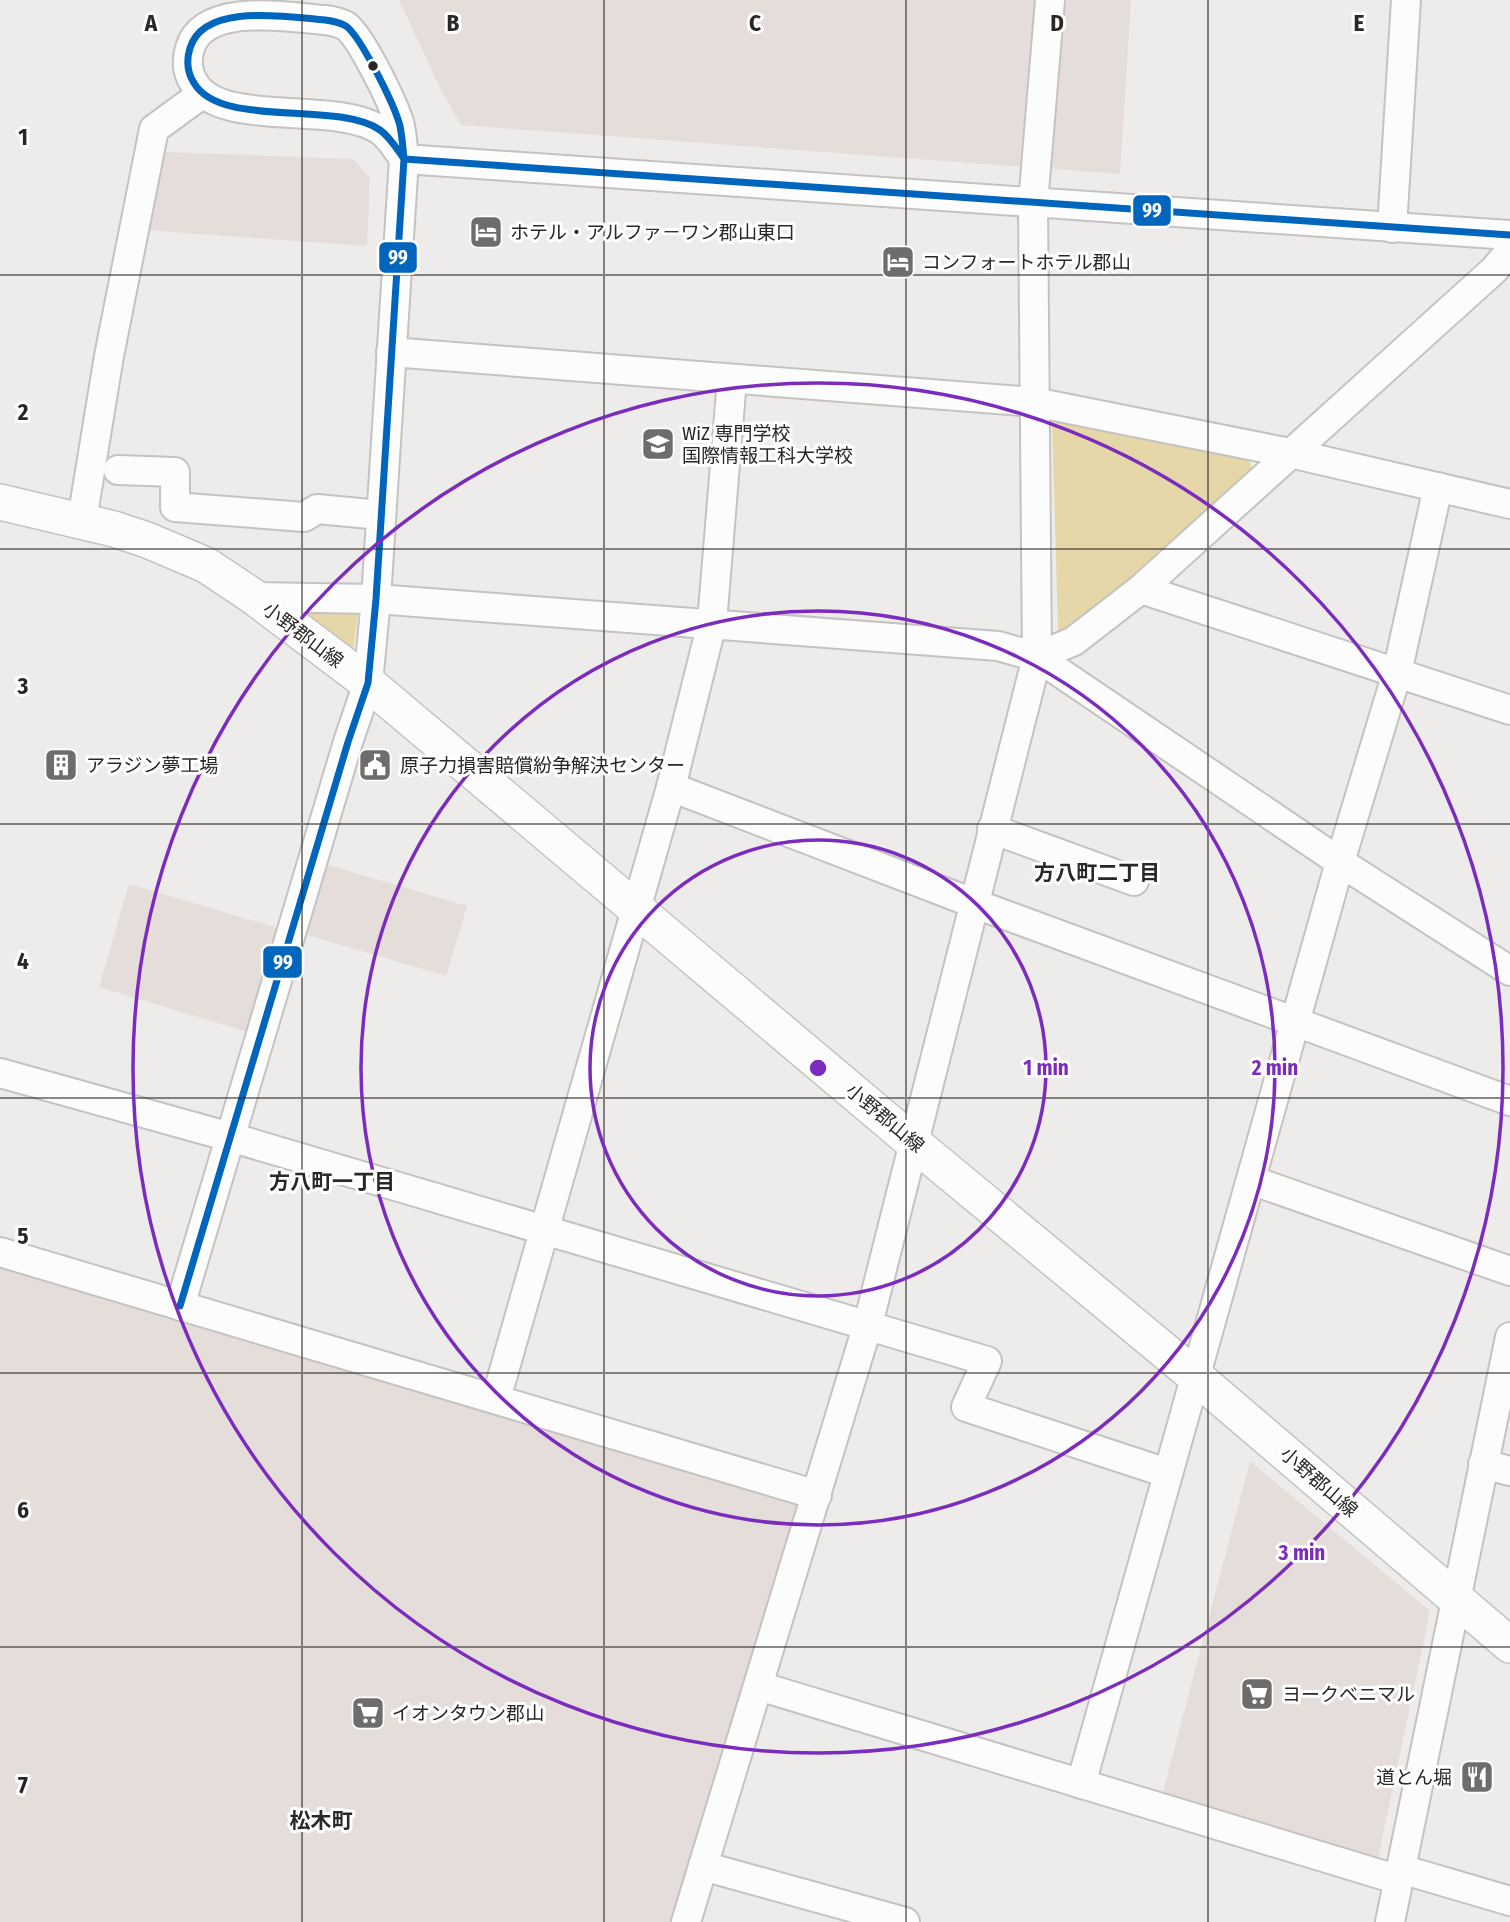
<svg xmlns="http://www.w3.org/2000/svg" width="1510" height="1922" font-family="'Fira Sans Condensed','Noto Sans JP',sans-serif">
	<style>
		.built { fill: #e5ddda }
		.green { fill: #e6d7a9 }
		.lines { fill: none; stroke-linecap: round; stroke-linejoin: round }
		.minor-casing { stroke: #c5c3c2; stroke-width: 32 }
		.major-casing { stroke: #c5c3c2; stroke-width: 38 }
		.minor { stroke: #fcfcfc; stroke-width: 28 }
		.major { stroke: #fcfcfc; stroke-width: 35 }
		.bus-1-casing { stroke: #fff; stroke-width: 12 }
		.bus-1 { stroke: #0065bd; stroke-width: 7 }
		.grid { fill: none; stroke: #2a2827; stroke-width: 2; stroke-opacity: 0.55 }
		.ring { fill: none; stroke: #7b2cbf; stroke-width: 3.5 }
		.bus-dot { fill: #2a2827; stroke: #fff; stroke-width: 2.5 }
		.labels { text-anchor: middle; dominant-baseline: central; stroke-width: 6; stroke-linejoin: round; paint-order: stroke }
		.poi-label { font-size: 19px; fill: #2a2827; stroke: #fff; text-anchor: start }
		.street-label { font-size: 19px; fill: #2a2827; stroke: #fff }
		.neighbourhood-label { font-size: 21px; font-weight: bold; fill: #2a2827; stroke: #fff }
		.grid-label { font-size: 23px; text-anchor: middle; font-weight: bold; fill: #2a2827; stroke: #fff; stroke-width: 6; stroke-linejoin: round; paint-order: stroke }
		.centre { fill: #7b2cbf; stroke: #fff; stroke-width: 3.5 }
		.ring-label { font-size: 21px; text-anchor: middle; font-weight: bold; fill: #7b2cbf; stroke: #fff; stroke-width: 6; stroke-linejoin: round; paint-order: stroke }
		.line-badge { stroke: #fff; stroke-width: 2.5 }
		.badge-label { font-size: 19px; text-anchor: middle; font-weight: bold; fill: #fff }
	</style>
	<rect width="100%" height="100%" fill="#eeecea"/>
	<g class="built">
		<path d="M399,0h732l-11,174 -659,-49 -20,-35z"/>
		<path d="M166,152l187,7 17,19 -3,68 -223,-16 18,-74z"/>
		<path d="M325,864l142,42 -21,70 -142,-42z"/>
		<path d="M129,884l156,46 -31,104 -155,-47z"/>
		<path d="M0,1266l799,237 -125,419h-674z"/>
		<path d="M1250,1461l180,150 -52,247 -215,-66z"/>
	</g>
	<g class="green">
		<path d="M1059,416l190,42 3,10 -175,166 -19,-4 -6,-208z"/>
		<path d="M306,609l52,5 -5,37 -48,-37z"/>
	</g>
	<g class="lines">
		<defs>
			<g id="minor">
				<path d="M1392,228l14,-228"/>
				<path d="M391,352l643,50 256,51 220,51"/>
				<path d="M118,470l57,2v35l129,10 13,-8 64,6"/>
				<path d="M82,520l27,-164 45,-227 48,-35"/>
				<path d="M1141,589l369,121"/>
				<path d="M254,597l122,2 622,47 39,11 303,205 170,109"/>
				<path d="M1037,657l37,-16 67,-52 353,-319 16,-19"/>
				<path d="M671,787l302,116 537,198"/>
				<path d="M992,829l142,52"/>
				<path d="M0,1073l230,64 757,224 -21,46 201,66"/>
				<path d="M1251,1180l259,91"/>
				<path d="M0,1252l817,243"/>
				<path d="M180,1306l168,-564 20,-59 8,-84 28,-440c-1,-11 -2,-23 -4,-33 -5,-20 -39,-89 -54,-100 -7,-4 -13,-5 -21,-6 -37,-3 -121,-18 -135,28 -4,13 -3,24 4,35 27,46 142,17 186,47 10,7 17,19 24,29l1106,76"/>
				<path d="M496,1399l175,-612 41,-164 20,-244"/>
				<path d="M1483,1464l27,7"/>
				<path d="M759,1686l640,194"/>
				<path d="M1081,1784l259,-922 57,-189 41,-186"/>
				<path d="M703,1866l202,56"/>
				<path d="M1401,1869l109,32"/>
				<path d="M686,1922l182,-598 169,-667 -4,-454 17,-203"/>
				<path d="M1390,1922l120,-585"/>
			</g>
			<path id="major" d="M0,502l114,27 33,11 59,25 48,32 114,86 547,461 280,232 315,269"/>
		</defs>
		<use href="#minor" class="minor-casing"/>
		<use href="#major" class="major-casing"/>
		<use href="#minor" class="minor"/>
		<use href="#major" class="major"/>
		<defs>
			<path id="bus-1" d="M180,1306l168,-564 20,-59 8,-84 28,-440c-1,-11 -2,-23 -4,-33 -5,-20 -39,-89 -54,-100 -7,-4 -13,-5 -21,-6 -37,-3 -121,-18 -135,28 -4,13 -3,24 4,35 27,46 142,17 186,47 10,7 17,19 24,29l1106,76"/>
		</defs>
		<use href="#bus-1" class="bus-1-casing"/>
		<use href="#bus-1" class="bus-1"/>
	</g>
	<path class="grid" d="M302,0v1922M604,0v1922M906,0v1922M1208,0v1922M0,275h1510M0,549h1510M0,824h1510M0,1098h1510M0,1373h1510M0,1647h1510"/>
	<g class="ring">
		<circle cx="818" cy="1068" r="228"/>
		<circle cx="818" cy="1068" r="457"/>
		<circle cx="818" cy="1068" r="685"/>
	</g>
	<defs>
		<symbol id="hotel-square" viewBox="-11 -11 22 22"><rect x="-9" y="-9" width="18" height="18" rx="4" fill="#6f6d6b" stroke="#fff"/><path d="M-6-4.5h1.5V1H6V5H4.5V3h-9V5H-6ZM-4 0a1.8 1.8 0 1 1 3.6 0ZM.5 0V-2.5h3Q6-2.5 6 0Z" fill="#fff"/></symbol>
		<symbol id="school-square" viewBox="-11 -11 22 22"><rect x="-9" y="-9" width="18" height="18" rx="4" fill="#6f6d6b" stroke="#fff"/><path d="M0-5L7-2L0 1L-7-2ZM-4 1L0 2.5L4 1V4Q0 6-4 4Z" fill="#fff"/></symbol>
		<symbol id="building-square" viewBox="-11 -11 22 22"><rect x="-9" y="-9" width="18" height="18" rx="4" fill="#6f6d6b" stroke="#fff"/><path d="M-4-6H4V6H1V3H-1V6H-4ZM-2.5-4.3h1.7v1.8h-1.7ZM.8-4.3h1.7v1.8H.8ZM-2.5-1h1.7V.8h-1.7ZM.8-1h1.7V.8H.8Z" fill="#fff"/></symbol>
		<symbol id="civic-square" viewBox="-11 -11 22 22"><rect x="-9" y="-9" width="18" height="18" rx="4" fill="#6f6d6b" stroke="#fff"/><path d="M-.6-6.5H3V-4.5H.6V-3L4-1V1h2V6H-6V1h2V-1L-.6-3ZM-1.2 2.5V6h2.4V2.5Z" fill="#fff"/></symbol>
		<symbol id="supermarket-square" viewBox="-11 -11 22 22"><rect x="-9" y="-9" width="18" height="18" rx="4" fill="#6f6d6b" stroke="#fff"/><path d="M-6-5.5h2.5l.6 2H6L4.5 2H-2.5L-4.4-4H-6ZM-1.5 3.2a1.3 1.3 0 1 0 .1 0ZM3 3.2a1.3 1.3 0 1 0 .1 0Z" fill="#fff"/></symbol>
		<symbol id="restaurant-square" viewBox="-11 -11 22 22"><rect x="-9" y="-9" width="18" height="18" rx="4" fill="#6f6d6b" stroke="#fff"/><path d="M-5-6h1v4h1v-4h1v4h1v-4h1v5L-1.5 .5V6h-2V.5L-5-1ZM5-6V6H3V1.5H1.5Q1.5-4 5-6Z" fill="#fff"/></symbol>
	</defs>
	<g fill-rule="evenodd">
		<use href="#hotel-square" x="467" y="213" width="38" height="38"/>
		<use href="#hotel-square" x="879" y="243" width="38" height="38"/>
		<use href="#school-square" x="639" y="425" width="38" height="38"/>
		<use href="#building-square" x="42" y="746" width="38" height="38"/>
		<use href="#civic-square" x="356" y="746" width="38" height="38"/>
		<use href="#supermarket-square" x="1238" y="1675" width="38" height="38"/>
		<use href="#supermarket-square" x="349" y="1694" width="38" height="38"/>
		<use href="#restaurant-square" x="1458" y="1758" width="38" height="38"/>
	</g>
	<circle class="bus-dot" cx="373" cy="66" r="6"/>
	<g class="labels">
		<g class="poi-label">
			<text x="510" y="232">ホテル・アルファ－ワン郡山東口</text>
			<text x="922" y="262">コンフォートホテル郡山</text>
			<text x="682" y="433">WiZ 専門学校<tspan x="682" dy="22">国際情報工科大学校</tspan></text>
			<text x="86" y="765">アラジン夢工場</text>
			<text x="400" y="765">原子力損害賠償紛争解決センター</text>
			<text x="1282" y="1694">ヨークベニマル</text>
			<text x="392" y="1713">イオンタウン郡山</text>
			<text x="1452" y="1777" text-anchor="end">道とん堀</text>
		</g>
		<g class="street-label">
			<text transform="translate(303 635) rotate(37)">小野郡山線</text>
			<text transform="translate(885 1118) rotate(40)">小野郡山線</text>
			<text transform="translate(1319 1482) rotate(41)">小野郡山線</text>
		</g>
		<g class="neighbourhood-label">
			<text x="1097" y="873">方八町二丁目</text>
			<text x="332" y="1182">方八町一丁目</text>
			<text x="321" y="1821">松木町</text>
		</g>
	</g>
	<g class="grid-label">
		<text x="151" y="31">A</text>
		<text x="453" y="31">B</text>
		<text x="755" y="31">C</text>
		<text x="1057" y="31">D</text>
		<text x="1359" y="31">E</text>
		<text x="23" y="145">1</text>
		<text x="23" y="420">2</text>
		<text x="23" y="694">3</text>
		<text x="23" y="969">4</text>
		<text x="23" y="1244">5</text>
		<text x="23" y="1518">6</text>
		<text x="23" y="1793">7</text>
	</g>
	<circle cx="818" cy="1068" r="10" class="centre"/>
	<g class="ring-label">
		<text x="1046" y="1075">1 min</text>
		<text x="1275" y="1075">2 min</text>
		<text x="1302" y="1560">3 min</text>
	</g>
	<g class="line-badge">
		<rect x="1132" y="194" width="40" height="33" rx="7" fill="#0065bd"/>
		<rect x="378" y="241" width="40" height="33" rx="7" fill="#0065bd"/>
		<rect x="262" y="945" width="41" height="34" rx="7" fill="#0065bd"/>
	</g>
	<g class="badge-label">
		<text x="1152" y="217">99</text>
		<text x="398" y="264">99</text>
		<text x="283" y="969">99</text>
	</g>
</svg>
